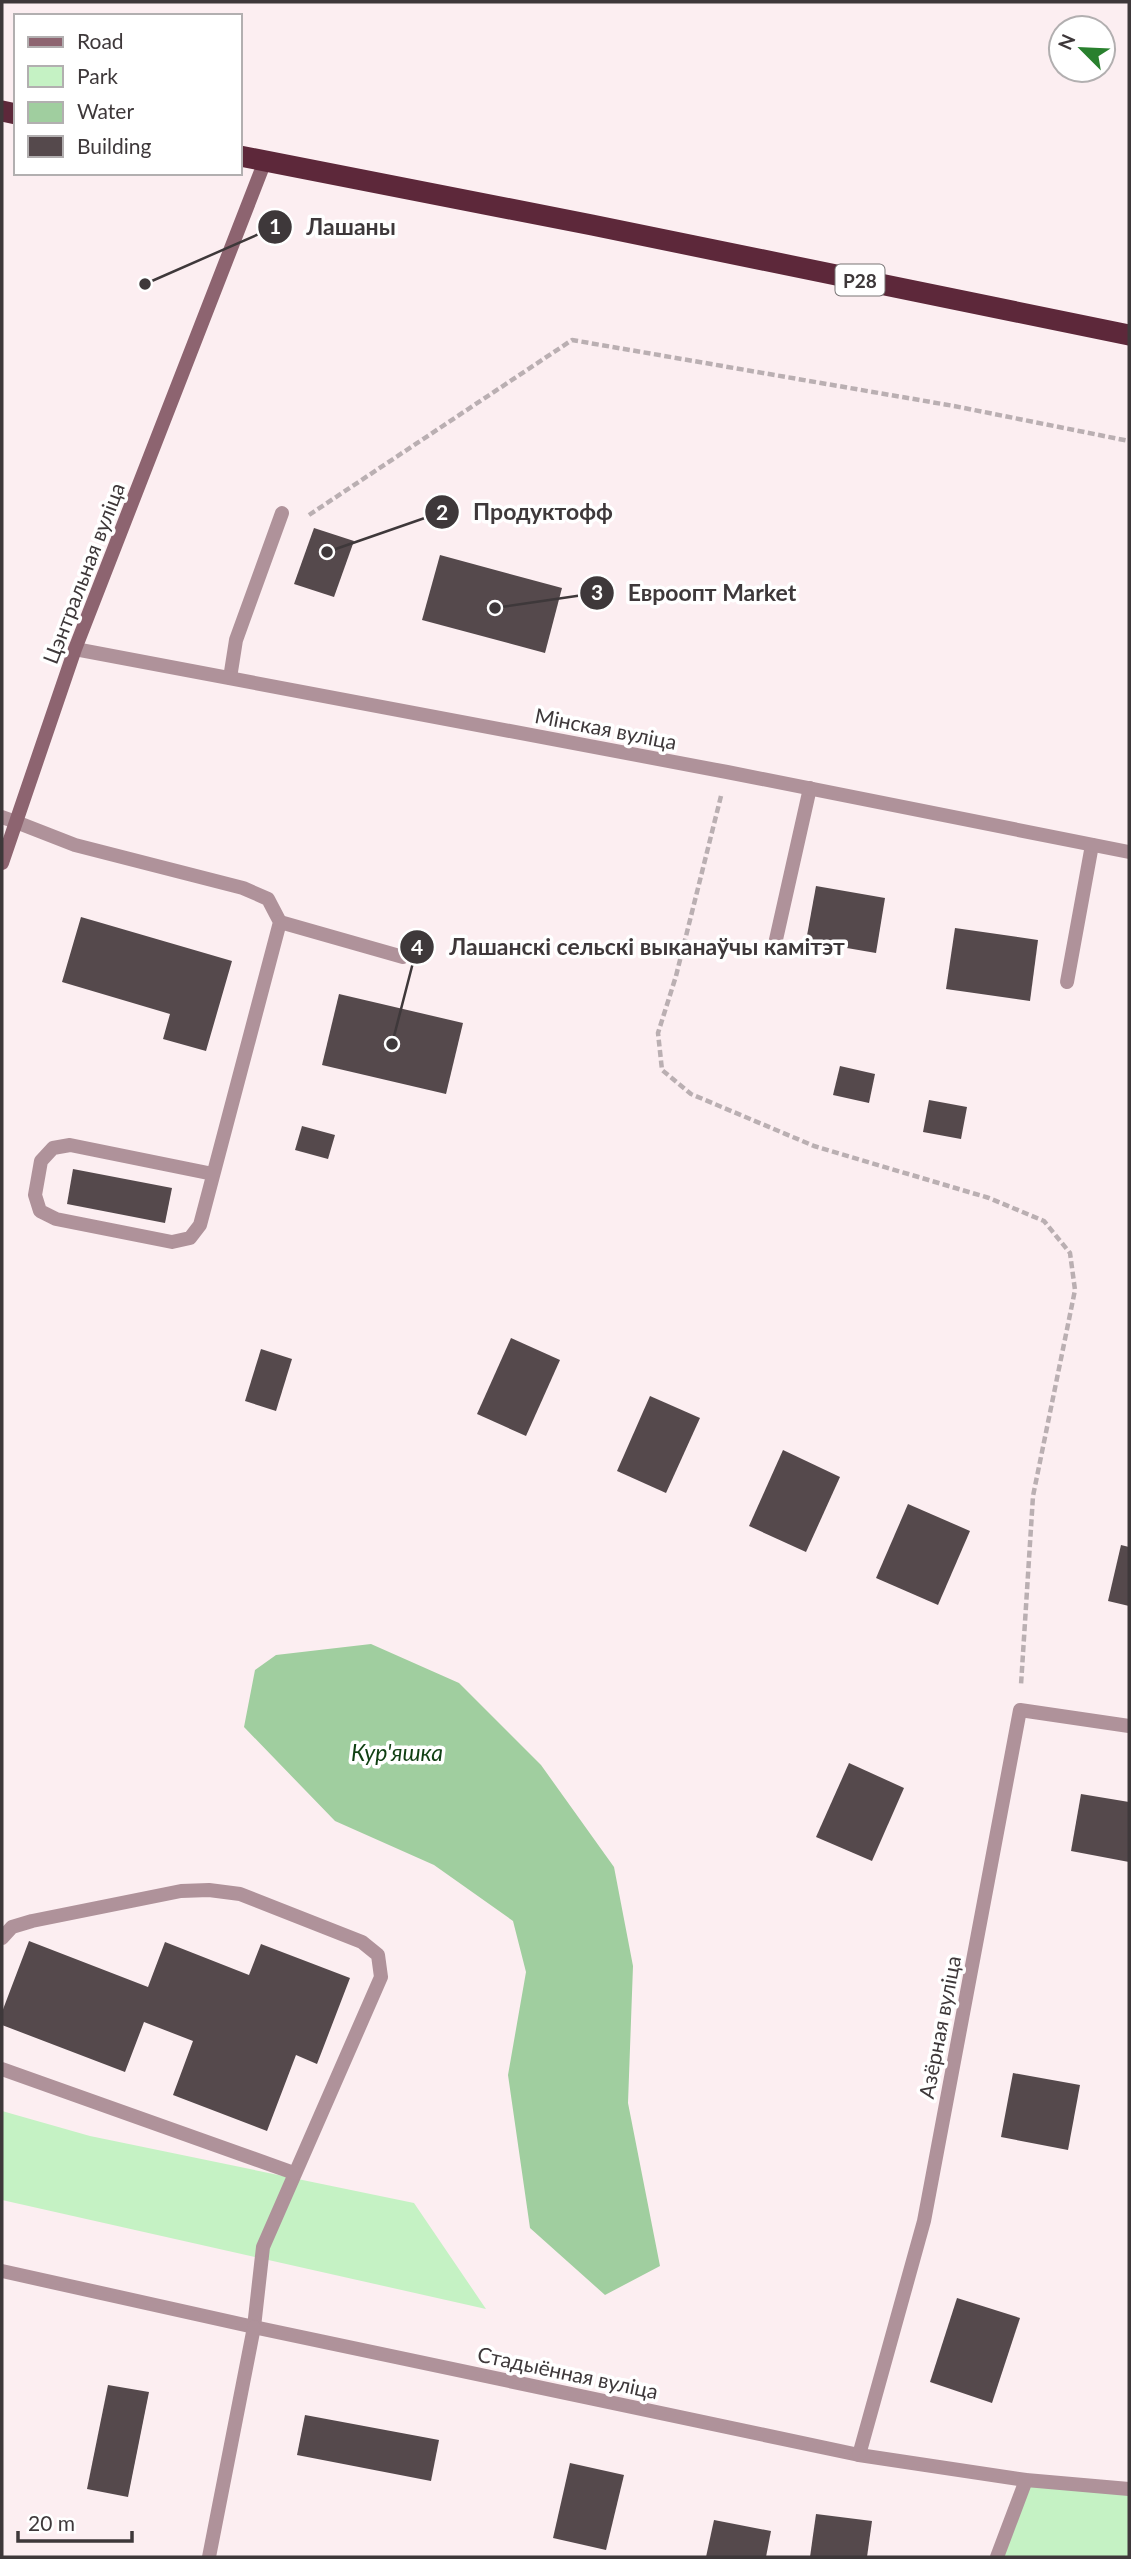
<svg xmlns="http://www.w3.org/2000/svg" width="1131" height="2559" font-family="Lato,sans-serif">
	<style>
		.green { fill: #c5f2c4 }
		.water { fill: #a0ce9f }
		.building { fill: #55494c }
		.lines { fill: none; stroke-linecap: round; stroke-linejoin: round }
		.path { stroke: #baafb2; stroke-width: 4.5; stroke-dasharray: 7 3.5; stroke-linecap: butt }
		.lane { stroke: #af929a; stroke-width: 14 }
		.street { stroke: #af929a; stroke-width: 14 }
		.secondary { stroke: #8d6470; stroke-width: 14 }
		.highway { stroke: #5d283a; stroke-width: 21 }
		.labels { text-anchor: middle; dominant-baseline: central; stroke-width: 7; stroke-linejoin: round; paint-order: stroke }
		.shield { fill: #fff; stroke: #787475; stroke-width: 2 }
		.shield-label { font-size: 19px; font-weight: bold; fill: #3e383a }
		.street-label { font-size: 21px; fill: #3e383a; stroke: #fff }
		.water-label { font-size: 23px; font-style: italic; fill: #0f3f12; stroke: #fff }
		.leader { fill: none; stroke: #3e383a; stroke-width: 2.5 }
		.callout-dot { fill: #3e383a; stroke: #fff; stroke-width: 2.5 }
		.mark-label { font-size: 21px; text-anchor: middle; font-weight: bold; fill: #fff }
		.callout-label { font-size: 23px; text-anchor: middle; font-weight: bold; fill: #3e383a; stroke: #fff; stroke-width: 7; stroke-linejoin: round; paint-order: stroke }
	</style>
	<rect width="100%" height="100%" fill="#fceef1"/>
	<g class="green">
		<path d="M2,2111l88,25 324,67 72,106 -484,-109z"/>
		<path d="M1026,2480l103,10v67h-132z"/>
	</g>
	<path class="water" d="M371,1644l88,39 82,82 73,102 19,99 -5,137 32,163 -55,29 -75,-67 -22,-153 18,-103 -13,-51 -79,-56 -99,-44 -91,-94 11,-57 21,-15z"/>
	<g class="building">
		<path d="M314,528l40,13 -20,56 -40,-13z"/>
		<path d="M440,555l122,33 -17,65 -123,-33z"/>
		<path d="M816,886l69,12 -9,55 -70,-12z"/>
		<path d="M81,917l151,44 -26,90 -43,-12 7,-25 -108,-32z"/>
		<path d="M955,928l83,12 -8,61 -84,-12z"/>
		<path d="M339,994l124,29 -17,71 -124,-29z"/>
		<path d="M840,1066l35,8 -6,29 -36,-8z"/>
		<path d="M929,1100l38,7 -6,32 -38,-7z"/>
		<path d="M302,1126l33,9 -7,24 -33,-9z"/>
		<path d="M73,1169l99,19 -7,35 -98,-19z"/>
		<path d="M511,1338l49,22 -34,76 -49,-22z"/>
		<path d="M261,1349l31,10 -16,52 -31,-10z"/>
		<path d="M650,1396l50,22 -34,75 -49,-22z"/>
		<path d="M783,1450l57,27 -34,75 -57,-26z"/>
		<path d="M908,1504l62,27 -32,74 -62,-27z"/>
		<path d="M1121,1545l8,2v59l-21,-5z"/>
		<path d="M849,1763l55,25 -32,73 -56,-24z"/>
		<path d="M1081,1794l48,8v60l-58,-11z"/>
		<path d="M29,1941l119,46 17,-45 84,33 12,-31 89,34 -33,86 -21,-9 -29,76 -94,-36 20,-54 -49,-19 -19,50 -123,-47v-13z"/>
		<path d="M1013,2073l67,12 -12,65 -67,-13z"/>
		<path d="M957,2298l63,20 -28,85 -62,-21z"/>
		<path d="M108,2385l41,7 -21,105 -41,-8z"/>
		<path d="M305,2415l134,25 -8,41 -134,-26z"/>
		<path d="M570,2463l54,12 -18,75 -53,-12z"/>
		<path d="M816,2514l56,7 -5,36h-57z"/>
		<path d="M714,2520l57,11 -5,26h-60z"/>
	</g>
	<g class="lines">
		<g class="path">
			<path d="M309,515l263,-175 382,66 175,35"/>
			<path d="M721,796l-45,180 -18,57 4,37 29,24 123,52 175,52 55,23 26,32 5,37 -42,206 -12,189"/>
		</g>
		<g class="lane">
			<path d="M230,678l6,-38 46,-127"/>
			<path d="M16,822l59,23 168,43 25,11 12,23 -80,303 -10,13 -18,4 -116,-23 -16,-8 -5,-16 6,-34 12,-13 17,-3 143,29"/>
			<path d="M280,922l123,35"/>
			<path d="M775,944l35,-156"/>
			<path d="M1067,982l25,-137"/>
			<path d="M2,1938l10,-11 20,-6 149,-30 28,-1 31,4 122,48 16,13 3,22 -118,270 -9,80"/>
			<path d="M2,2069l292,104"/>
		</g>
		<g class="street">
			<path d="M75,649l652,123 402,80"/>
			<path d="M2,817l14,5"/>
			<path d="M2,2271l252,56 605,128 167,25 103,9"/>
			<path d="M859,2455l65,-234 96,-511 109,16"/>
			<path d="M209,2557l45,-230"/>
			<path d="M997,2557l29,-77"/>
		</g>
		<path class="secondary" d="M2,863l73,-214 190,-488"/>
		<g class="highway">
			<path d="M2,111l14,3"/>
			<path d="M240,156l352,69 537,110"/>
		</g>
	</g>
	<g class="labels">
		<rect class="shield" x="835.5" y="264.5" width="49" height="31" rx="5"/>
		<g class="shield-label">
			<text x="860" y="280">Р28</text>
		</g>
		<g class="street-label">
			<text transform="translate(83 573) rotate(-69)">Цэнтральная вуліца</text>
			<text transform="translate(606 728) rotate(11)">Мінская вуліца</text>
			<text transform="translate(939 2027) rotate(-79)">Азёрная вуліца</text>
			<text transform="translate(568 2372) rotate(12)">Стадыённая вуліца</text>
		</g>
		<g class="water-label">
			<text x="397" y="1752">Кур'яшка</text>
		</g>
	</g>
	<path class="leader" d="M145 284L275 227M327 552L442 512M495 608L597 593M392 1044L417 947"/>
	<g class="callout-dot">
		<circle cx="145" cy="284" r="7"/>
		<circle cx="327" cy="552" r="7"/>
		<circle cx="495" cy="608" r="7"/>
		<circle cx="392" cy="1044" r="7"/>
		<circle cx="275" cy="227" r="18"/>
		<circle cx="442" cy="512" r="18"/>
		<circle cx="597" cy="593" r="18"/>
		<circle cx="417" cy="947" r="18"/>
	</g>
	<g class="mark-label">
		<text x="275" y="234">1</text>
		<text x="442" y="520">2</text>
		<text x="597" y="600">3</text>
		<text x="417" y="955">4</text>
	</g>
	<g class="callout-label">
		<text x="351" y="235">Лашаны</text>
		<text x="543" y="520">Продуктофф</text>
		<text x="712" y="601">Евроопт Market</text>
		<text x="647" y="955">Лашанскі сельскі выканаўчы камітэт</text>
	</g>
	<rect width="1131" height="2559" fill="none" stroke="#3e383a" stroke-width="7"/>
	<rect x="14" y="14" width="228" height="161" fill="#ffffff" stroke="#b2afb0" stroke-width="2"/>
	<rect x="28" y="37" width="35" height="10" fill="#8d6470" stroke="#b2afb0" stroke-width="2"/>
	<text x="77" y="49" font-size="21" fill="#3e383a">Road</text>
	<rect x="28" y="66" width="35" height="21" fill="#c5f2c4" stroke="#b2afb0" stroke-width="2"/>
	<text x="77" y="84" font-size="21" fill="#3e383a">Park</text>
	<rect x="28" y="102" width="35" height="21" fill="#a0ce9f" stroke="#b2afb0" stroke-width="2"/>
	<text x="77" y="119" font-size="21" fill="#3e383a">Water</text>
	<rect x="28" y="136" width="35" height="21" fill="#55494c" stroke="#b2afb0" stroke-width="2"/>
	<text x="77" y="154" font-size="21" fill="#3e383a">Building</text>
	<g transform="translate(1082 49) rotate(294)"><circle r="33" fill="#ffffff" stroke="#b2afb0" stroke-width="2"/>
	<path d="M0-5L12 26L0 18L-12 26Z" fill="#29802e"/>
	<text y="-10" font-size="19" font-weight="bold" text-anchor="middle" fill="#3e383a">N</text>
	</g>
	<path d="M18 2531v10h114v-10" fill="none" stroke="#3e383a" stroke-width="3.5"/>
	<text x="28" y="2531" font-size="21" fill="#3e383a" stroke="#ffffff" stroke-width="5" paint-order="stroke">20 m</text>
</svg>
